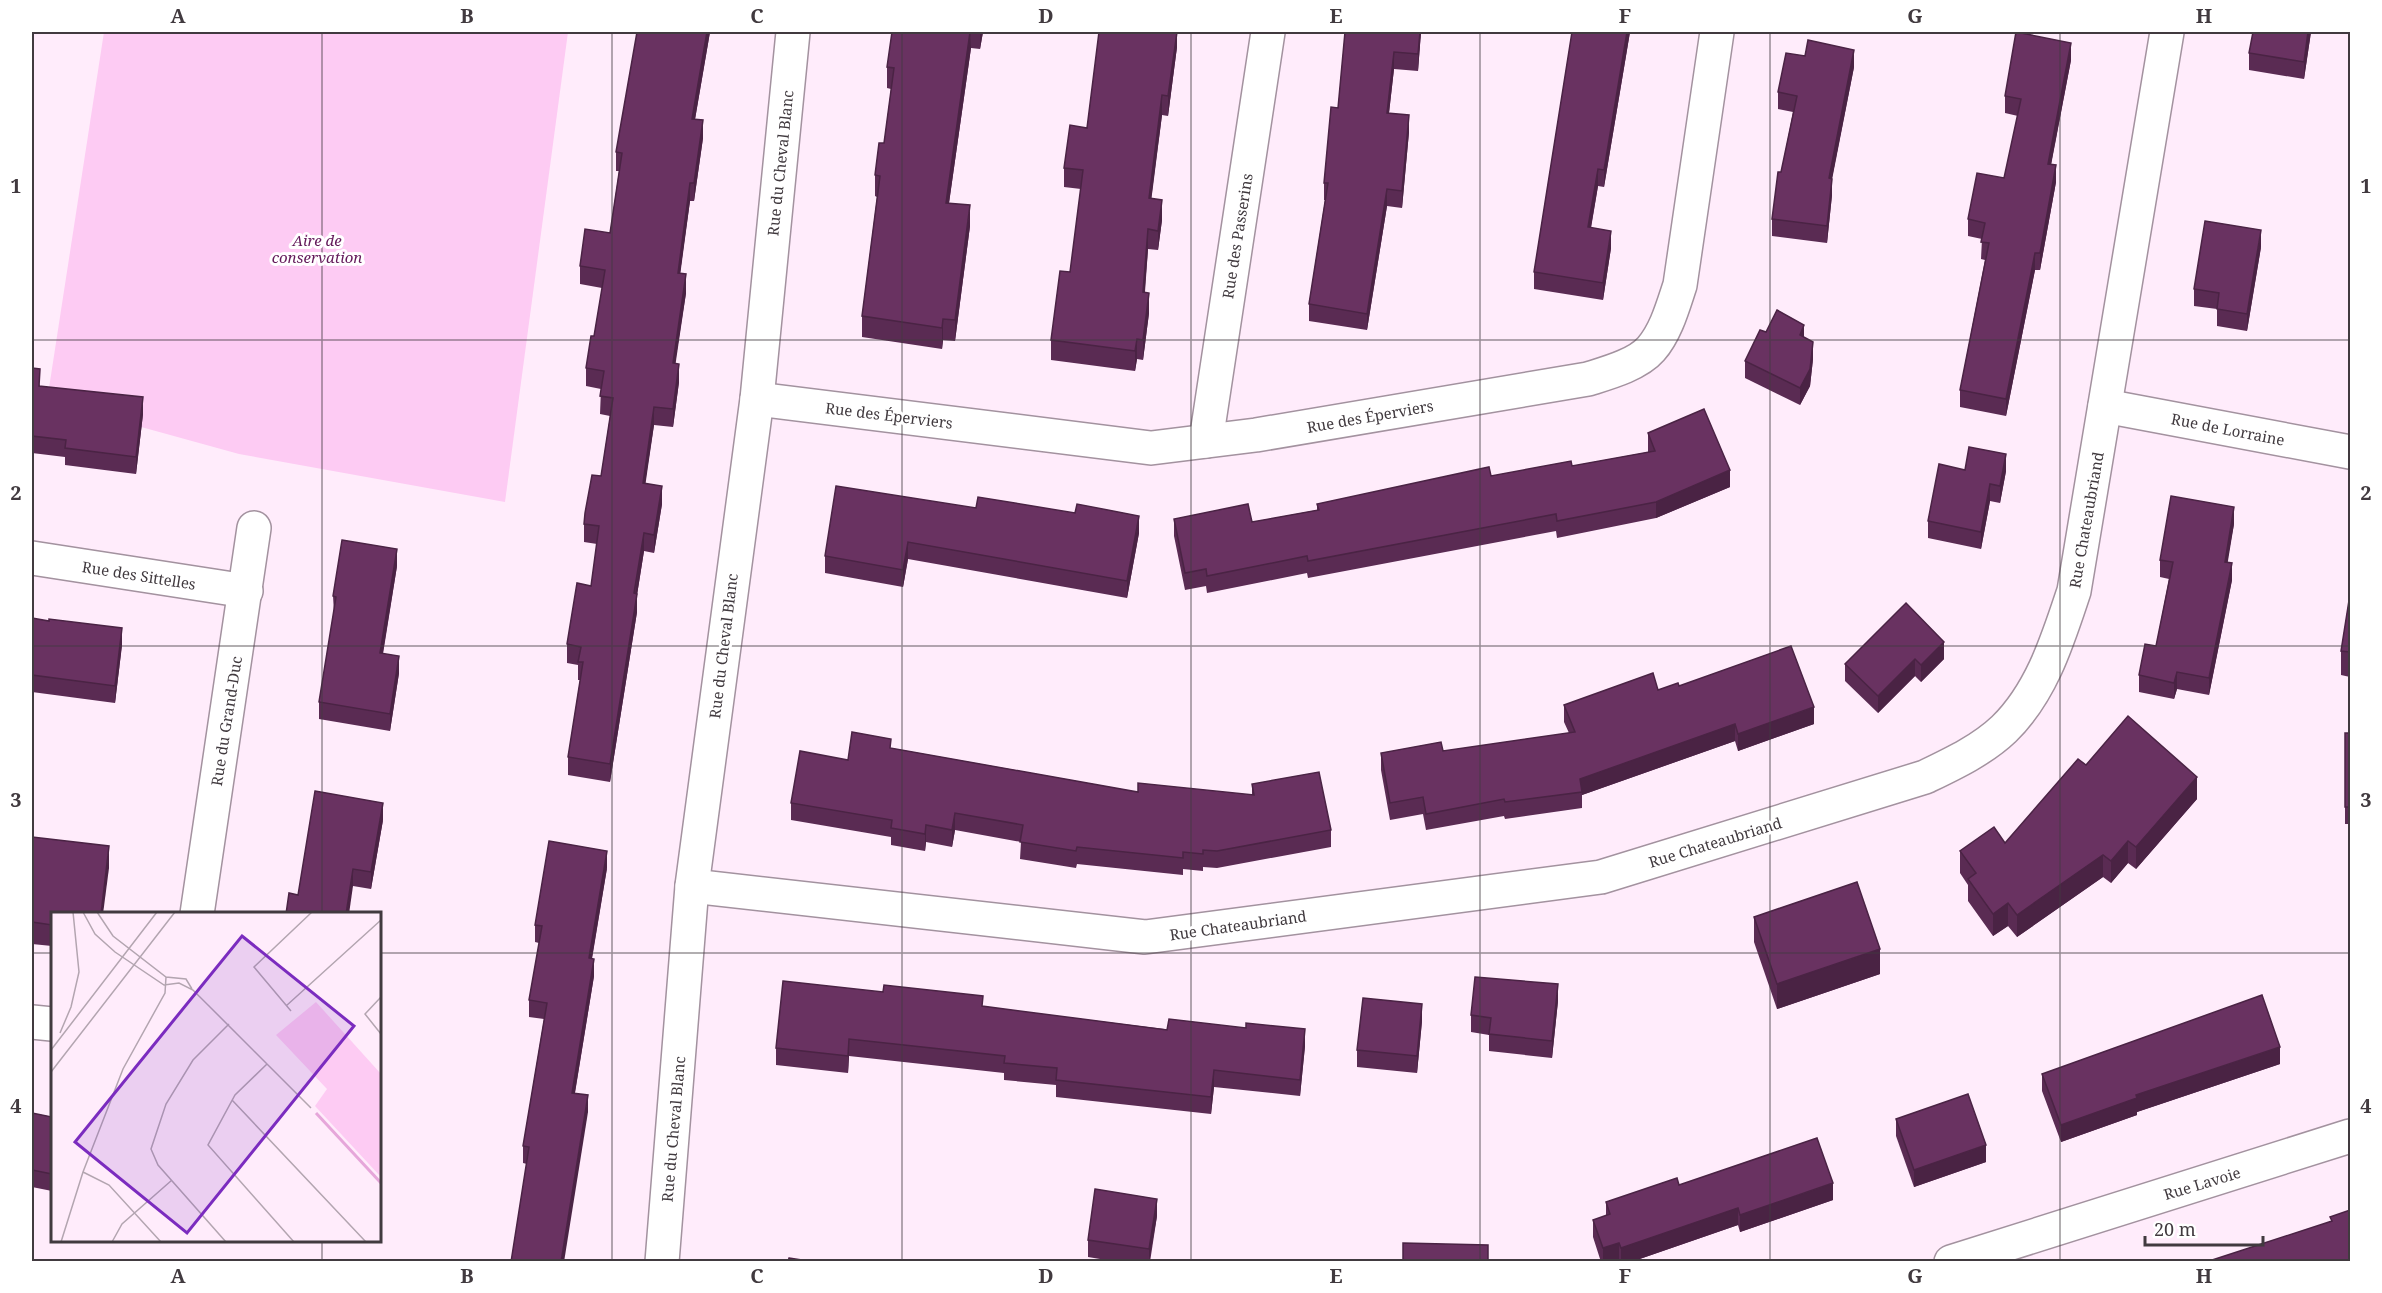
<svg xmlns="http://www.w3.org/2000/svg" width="2382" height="1293" font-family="'Noto Serif',serif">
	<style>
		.green { fill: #fdcbf3 }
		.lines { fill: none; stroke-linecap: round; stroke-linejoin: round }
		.minor-casing { stroke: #a3929f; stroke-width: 36 }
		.minor { stroke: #fff; stroke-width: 33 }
		.wall { fill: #5a2b53 }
		.shaded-wall { fill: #4a2344 }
		.building { fill: #693261; stroke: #4a2344; stroke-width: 1.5 }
		.grid { fill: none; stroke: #413a3f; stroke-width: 1.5; stroke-opacity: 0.55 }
		.labels { text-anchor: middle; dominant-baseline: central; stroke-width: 6; stroke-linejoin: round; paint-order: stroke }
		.street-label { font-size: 15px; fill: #413a3f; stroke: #fff }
		.park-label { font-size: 15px; font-style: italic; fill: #63195a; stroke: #fff }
		.inset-river { fill: none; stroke: #e6a6da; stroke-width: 3 }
		.inset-road { fill: none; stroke: #b3a5b0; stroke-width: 1.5 }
		.view { fill: #7b2cbf; fill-opacity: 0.15; stroke: #7b2cbf; stroke-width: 3 }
		.inset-edge { fill: none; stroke: #413a3f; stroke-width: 3 }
		.neatline { fill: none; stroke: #413a3f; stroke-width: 2 }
		.grid-label { font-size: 20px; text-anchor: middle; font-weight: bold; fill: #413a3f }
	</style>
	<rect width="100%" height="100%" fill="#ffecfb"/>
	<path class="green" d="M104,32h464l-63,470 -266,-48 -192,-53z"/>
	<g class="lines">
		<defs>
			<g id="minor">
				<path d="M757,399l394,49 105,-13 332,-56c19,-6 49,-14 63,-30 15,-17 22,-43 29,-64l37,-253"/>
				<path d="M2105,406l245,46"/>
				<path d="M1206,441l62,-409"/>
				<path d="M32,558l214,33"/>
				<path d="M692,886l453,51 456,-60 324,-100c27,-13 57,-27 79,-48 38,-37 54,-90 70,-138l93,-559"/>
				<path d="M197,914l57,-386"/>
				<path d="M32,1022l20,2"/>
				<path d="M662,1262l30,-376 65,-487 36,-367"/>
				<path d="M1951,1262l399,-126"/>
			</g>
		</defs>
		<use href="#minor" class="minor-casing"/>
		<use href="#minor" class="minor"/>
	</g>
	<g class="wall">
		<path d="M710,32l-15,87 8,19 -9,63h-4l-10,72 6,20 -11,70 4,19 -6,45 -19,-2 -9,58 17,21 -8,49 -10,-2 -7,44v17l-27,170 -42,-7v-18l12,-77h-2v-15l-11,-2v-19l24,-58 6,-42 -13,-2v-18l17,-48 9,-60 -10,-2 1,-25 -15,-3v-18l8,-32 8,-48 -22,-4v-18l30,-33 9,-62h-3v-19z"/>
		<path d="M892,32h91l-3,17 -9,-1 -22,155 21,23 -15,115 -12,-1 -1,9 -80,-12v-21l15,-119 -2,-1v-21l9,-32 7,-54 -4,-1v-21z"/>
		<path d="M1177,32v15l-9,69 -6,-1 -11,84 11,21 -4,30 -10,-1 -3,43 4,21 -6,47 -6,-1 -2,12 -84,-11v-20l19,-68 11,-83 -17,-2v-19l23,-40z"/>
		<path d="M1345,32h76l-3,39 -24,-2 -5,44 20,19 -7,76 -15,-2 -20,124 -58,-9v-17l16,-104h-1v-17l14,-75z"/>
		<path d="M1572,32h58l-26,155 -6,-1 -7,42 20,20 -8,52 -69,-11v-17z"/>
		<path d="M2311,32l-7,47 -55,-9v-17z"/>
		<path d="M2071,60l-20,104 5,18 -16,88h-5l-29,146 -46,-9v-17l25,-130 -4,-1 1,-20 -14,-3v-17l36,-41 14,-62 -13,-3v-17z"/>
		<path d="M1854,67l-22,111v17l-5,48 -55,-7v-17l21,-107 -15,-3v-17z"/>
		<path d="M2261,247l-14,84 -30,-5v-17l-23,-3v-17z"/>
		<path d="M1766,332l38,5 9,22 -3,27 -10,19 -55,-27v-17z"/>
		<path d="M32,368l8,18 103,28 -7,60 -71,-9v-8l-33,-4z"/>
		<path d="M1648,433l82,54 -74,31 -99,20 -1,-7 -248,47 -1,-5 -100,20 -1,-7 -21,4 -11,-54v-17l78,3 65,-12v-6l174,-28 81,-10 76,-14z"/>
		<path d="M1965,470l41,1 -6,32 -10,-2 -9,48 -53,-11v-17z"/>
		<path d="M976,508l163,25 -12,65 -219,-39 -5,28 -78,-14v-17z"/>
		<path d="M2234,524l-7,38 5,18 -23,115 -32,-6 -3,10 -35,-7v-17l17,-29 13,-67 -9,-2v-17z"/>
		<path d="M397,566l-14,88 16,19 -9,58 -71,-12v-17l15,-89 -1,-17z"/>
		<path d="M2350,594v83l-9,-2v-24z"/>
		<path d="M1906,603l38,56 -23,23 -6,-6 -37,37 -33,-32v-17z"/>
		<path d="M32,618l90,27 -7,58 -83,-11z"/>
		<path d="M1679,686l135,38 -76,27 -3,-10 -153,54v13l-77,11 -1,-3 -78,14 -3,-16 -33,6 -9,-50v-17l62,-2 126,-18 -5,-11v-17z"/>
		<rect x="2345" y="733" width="5" height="91"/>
		<path d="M891,748l247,44 114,3v-11l79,46v17l-114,21 -14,-1v4l-20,-2v6l-106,-11 -1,4 -56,-9 1,-17 -66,-12 -3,17 -26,-5 -1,9 -34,-6v-8l-100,-17v-17l57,-43z"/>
		<path d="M2086,765l111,34 -61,70 -8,-6 -17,20 -8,-6 -86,60 -9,-11 -15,10 -25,-35v-16l-8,-12v-22l45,-8z"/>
		<path d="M383,820l-12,69 -18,-3 -55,9z"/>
		<path d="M32,837l77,31 -57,46v32l-20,-2z"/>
		<path d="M607,868l-15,91 2,17 -19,117 13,19 -61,52 -4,-1v-17l21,-127 -15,-2v-17l10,-57 -4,-1v-17z"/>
		<path d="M1754,917l126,57 -103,35 -23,-67z"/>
		<path d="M1558,1001l-6,57 -63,-7v-16l-18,-3v-17z"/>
		<path d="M983,1007l322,39 -5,50 -86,-9 -3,27 -155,-17v-12l-52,-5v-7l-155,-17 -1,17 -72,-8v-17z"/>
		<path d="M1422,1021l-5,52 -60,-6v-17z"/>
		<path d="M2280,1064l-143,48v3l-76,27 -19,-51v-17z"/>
		<path d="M32,1113l20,4v74l-20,-4z"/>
		<path d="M1896,1119l90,43 -72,25 -18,-51z"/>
		<path d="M1679,1185l154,15 -93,32 -2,-7 -107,37h-11l-1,-2 -5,2h-13l-8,-25v-17l13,-4v-14z"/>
		<path d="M1157,1216l-7,46h-32l-30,-5v-17z"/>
	</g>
	<g class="shaded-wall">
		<path d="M707,32h3l-18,105v-18z"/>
		<path d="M970,32l1,16 -25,176v-21z"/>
		<path d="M980,32h3l-3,17z"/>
		<path d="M1177,32v15l-9,69v-20z"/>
		<path d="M1420,32h1l-3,39v-17z"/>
		<path d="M1627,32h3l-26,155v-17z"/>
		<path d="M2308,32h3l-7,47v-17z"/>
		<path d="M2071,43v17l-23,121v-17z"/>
		<path d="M1854,50v17l-25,128v-17z"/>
		<path d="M1394,52v17l-7,61v-17z"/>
		<path d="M1162,95v20l-13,103v-20z"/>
		<path d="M1409,115v17l-7,76v-17z"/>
		<path d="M703,120v18l-9,63v-18z"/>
		<path d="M2056,165v17l-16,88v-17z"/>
		<path d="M1598,169v17l-10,58v-17z"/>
		<path d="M1832,179v16l-5,48v-17z"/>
		<path d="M690,183v18l-12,90v-18z"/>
		<path d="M1387,189v17l-20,124v-16z"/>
		<path d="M1162,200v20l-4,30v-19z"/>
		<path d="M970,205v21l-15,115v-21z"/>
		<path d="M1148,229v20l-5,63v-20z"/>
		<path d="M2261,230v17l-14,84v-17z"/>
		<path d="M1611,231v17l-8,52v-17z"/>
		<path d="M2035,253v17l-29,146v-17z"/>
		<path d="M686,274v19l-13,88v-18z"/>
		<path d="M1149,293v20l-6,47v-20z"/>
		<path d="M943,319v21l-1,9v-21z"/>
		<path d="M1804,325v17l-4,-7z"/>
		<path d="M1137,339v20l-2,12v-20z"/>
		<path d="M1813,342v17l-3,27 -10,19v-17z"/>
		<path d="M679,364v18l-6,45v-18z"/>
		<path d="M143,397v17l-7,60v-17z"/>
		<path d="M654,407v18l-11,76v-18z"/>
		<path d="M2006,454v17l-6,32v-17z"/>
		<path d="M1730,470v17l-74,31v-16z"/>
		<path d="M1990,484v17l-9,48v-17z"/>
		<path d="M662,486v18l-8,49v-18z"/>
		<path d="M2234,507v17l-9,55v-17z"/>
		<path d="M1139,516v17l-12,65v-17z"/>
		<path d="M644,533v18l-7,44v17l-27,170v-18z"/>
		<path d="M908,542v17l-5,28v-17z"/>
		<path d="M397,549v17l-17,104v-17z"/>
		<path d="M2232,563v17l-23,115v-17z"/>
		<path d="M122,628v17l-7,58v-17z"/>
		<path d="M1944,642v17l-23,23v-17z"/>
		<path d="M399,656v17l-9,58v-17z"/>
		<path d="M1915,659v17l-37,37v-17z"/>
		<path d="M2177,672v17l-3,10v-16z"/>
		<path d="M1814,707v17l-76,27v-17z"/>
		<path d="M1735,724v17l-153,54 -2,-16z"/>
		<path d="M2197,777v22l-61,70v-22z"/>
		<path d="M383,803v17l-12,69v-17z"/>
		<path d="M955,813v17l-3,17v-17z"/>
		<path d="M926,825v17l-1,9v-17z"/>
		<path d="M2128,841v22l-17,20v-22z"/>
		<path d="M109,846v22l-6,46h-2z"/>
		<path d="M607,851v17l-18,107v-17z"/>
		<path d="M2103,855v22l-86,60v-22z"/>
		<path d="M353,869v17l-4,28h-3z"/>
		<path d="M2008,903v23l-15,10v-22z"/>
		<path d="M1880,949v25l-103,35v-25z"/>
		<path d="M594,959v17l-22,134v-17z"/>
		<path d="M1558,984v17l-6,57v-17z"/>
		<path d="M1422,1004v17l-5,52v-17z"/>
		<path d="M1305,1029v17l-5,50v-16z"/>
		<path d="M849,1039v17l-1,17v-17z"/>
		<path d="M2280,1047v17l-143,48v3l-76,27v-17l75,-30z"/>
		<path d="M1214,1070v17l-3,27v-17z"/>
		<path d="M588,1095v17l-24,150h-3z"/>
		<path d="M1986,1145v17l-72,25v-17z"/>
		<path d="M1833,1183v17l-93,32v-17z"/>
		<path d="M1157,1199v17l-8,46v-13z"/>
		<path d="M1738,1208v17l-107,37h-10v-14z"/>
		<path d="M1619,1243v17l-5,2h-11v-14z"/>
	</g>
	<g class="building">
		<path d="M637,32h70l-15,87 11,1 -9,63h-4l-12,90 8,1 -13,89 6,1 -6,45 -19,-2 -11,76 19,3 -8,49 -10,-2 -10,60 3,1 -27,170 -42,-7 15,-95h-5l3,-15 -14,-3 10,-61 14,3 8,-60 -15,-2 1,-11 7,-38 9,1 12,-78 -13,-2 4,-25 -18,-3 5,-32h3l11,-66 -25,-4 5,-37 25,4 12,-80 -6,-1z"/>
		<path d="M892,32h78l-24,171 24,2 -15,115 -12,-1 -1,9 -80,-12 18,-140 -5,-1 4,-32h5l10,-75 -7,-1z"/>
		<path d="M1099,32h78l-9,64 -6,-1 -13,103 13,2 -4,31 -10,-2 -5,63 6,1 -6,47 -6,-1 -2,12 -84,-11 9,-69 10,1 13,-102 -19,-2 6,-43 17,3z"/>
		<path d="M1345,32h75l-2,22 -24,-2 -7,61 22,2 -7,76 -15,-2 -20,125 -58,-10 19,-121h-4l7,-76 7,1z"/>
		<path d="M1572,32h55l-23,138 -6,-1 -10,58 23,4 -8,52 -69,-11z"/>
		<path d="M2016,32l55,11 -23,121 8,1 -16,88h-5l-29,146 -46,-9 29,-147 -8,-1 4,-19 -17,-4 9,-46 27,5 17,-79 -16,-3z"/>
		<path d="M2253,32h55l-4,30 -55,-9z"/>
		<path d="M1808,40l46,10 -25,128 3,1 -5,47 -55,-7 6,-47h3l16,-76 -19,-4 8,-39 19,3z"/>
		<path d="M2205,221l56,9 -14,84 -30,-5 2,-16 -25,-4z"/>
		<path d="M1777,310l27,15 -4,10 13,7 -3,27 -10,19 -55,-27 15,-31 6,2z"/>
		<path d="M32,368l8,1 -1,17 104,11 -7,60 -71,-9 1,-8 -34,-4z"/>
		<path d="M1704,409l26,61 -74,32 -99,19 -1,-7 -248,47 -1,-5 -100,20 -1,-7 -21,4 -11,-54 74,-15 4,18 67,-12 -2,-6 172,-37 2,9 80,-15 1,5 83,-15 -7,-18z"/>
		<path d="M1969,447l37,7 -6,32 -10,-2 -9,48 -53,-11 11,-57 26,6z"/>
		<path d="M836,486l140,22 2,-11 97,16 2,-9 62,12 -12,65 -219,-39 -5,28 -78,-14z"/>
		<path d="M2171,496l63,11 -9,55 7,1 -23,115 -32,-6 -3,11 -35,-8 6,-31 11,2 17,-84 -13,-2z"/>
		<path d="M342,540l55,9 -17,104 19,3 -9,58 -71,-12 17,-105 -3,-1z"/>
		<path d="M2350,594v58l-9,-1z"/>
		<path d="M1906,603l38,39 -23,23 -6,-6 -37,37 -33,-32z"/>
		<path d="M32,618l17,3v-2l73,9 -7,58 -83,-11z"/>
		<path d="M1791,646l23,61 -76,27 -3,-10 -155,55 2,13 -77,10 -1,-3 -78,15 -3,-17 -33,6 -9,-50 60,-11 2,9 132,-19 -11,-27 89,-32 5,17 20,-7 1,3z"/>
		<path d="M2128,716l69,61 -61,70 -8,-6 -17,20 -8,-6 -86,60 -9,-12 -15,11 -25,-35 8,-6 -16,-22 34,-24 11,16 73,-84 8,6z"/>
		<path d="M852,732l39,7 -1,9 248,44v-9l116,12 -2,-11 67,-12 12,58 -114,21 -14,-1v4l-20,-2v6l-106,-11 -1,4 -56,-9 3,-17 -68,-12 -3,17 -26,-5 -1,9 -34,-6 1,-8 -101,-17 9,-52 48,9z"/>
		<rect x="2345" y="733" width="5" height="74"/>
		<path d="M315,791l68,12 -12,69 -18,-3 -7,45h-60l3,-21 9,2z"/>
		<path d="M32,837l77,9 -8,68h-49v11l-20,-3z"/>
		<path d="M549,841l58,10 -18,107 5,1 -22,134 16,2 -27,167h-50l18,-115 -6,-1 24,-143 -18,-3 13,-74 -7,-1z"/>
		<path d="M1857,882l23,67 -103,35 -23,-67z"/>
		<path d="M1475,977l83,7 -6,57 -63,-7 2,-16 -20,-3z"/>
		<path d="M783,981l100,11 1,-7 99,11 -1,10 185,24 2,-11 77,9v-5l59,6 -5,51 -86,-10 -3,27 -155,-17 1,-12 -53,-5 1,-7 -156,-17 -1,17 -72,-8z"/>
		<path d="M2262,995l18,52 -144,48 1,3 -76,27 -19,-51z"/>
		<path d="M1363,998l59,6 -5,52 -60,-6z"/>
		<path d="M1968,1094l18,51 -72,25 -18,-51z"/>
		<path d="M32,1113l20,4v57l-20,-4z"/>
		<path d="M1817,1138l16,45 -93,32 -2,-7 -117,40 -2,-5 -16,5 -10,-28 17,-6 -4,-12 71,-24 2,7z"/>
		<path d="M1095,1189l62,10 -8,50 -61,-9z"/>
		<path d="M2350,1210v52h-144l126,-41 -2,-4z"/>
		<path d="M1403,1243l85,2v17h-85z"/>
		<path d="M789,1258l26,4h-27z"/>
	</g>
	<path class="grid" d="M322,32v882M612,32v1230M902,32v1230M1191,32v1230M1480,32v1230M1770,32v1230M2060,32v1230M32,340h2318M32,646h2318M32,953h20M380,953h1970M322,1240v22"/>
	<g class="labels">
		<g class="street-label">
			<text transform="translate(780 163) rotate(-84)">Rue du Cheval Blanc</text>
			<text transform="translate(1237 236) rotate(-81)">Rue des Passerins</text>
			<text transform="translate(889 415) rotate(7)">Rue des Éperviers</text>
			<text transform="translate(1370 416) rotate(-10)">Rue des Éperviers</text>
			<text transform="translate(2228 429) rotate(11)">Rue de Lorraine</text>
			<text transform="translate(2086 520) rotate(-80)">Rue Chateaubriand</text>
			<text transform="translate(139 575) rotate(9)">Rue des Sittelles</text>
			<text transform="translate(723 646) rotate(-83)">Rue du Cheval Blanc</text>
			<text transform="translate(226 721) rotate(-81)">Rue du Grand-Duc</text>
			<text transform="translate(1715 842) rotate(-17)">Rue Chateaubriand</text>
			<text transform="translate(1238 925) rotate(-8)">Rue Chateaubriand</text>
			<text transform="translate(673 1129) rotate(-85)">Rue du Cheval Blanc</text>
			<text transform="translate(2202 1183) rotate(-17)">Rue Lavoie</text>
		</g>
		<g class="park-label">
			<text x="317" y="240">Aire de<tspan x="317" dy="17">conservation</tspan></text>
		</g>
	</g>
	<g transform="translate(51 912)">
		<rect width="330" height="330" fill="#ffecfb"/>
		<path d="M265,90l65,72v103l-66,-71 12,-17 -51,-54z" fill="#fdcbf3"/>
		<path class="inset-river" d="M265,201l65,70"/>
		<path class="inset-road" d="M32,0l12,22 20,18 49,33 15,-2 14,7 118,118M46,0l16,24 53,41 20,2 6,10M330,85l-16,17 16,20M235,94l95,-86M240,99l-37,-44 58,-55M9,121l11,-26 8,-35 -6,-60M0,138l106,-138M216,152l-32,31 -27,50 86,97M0,160l124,-160M181,188l134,142M32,260l26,13 52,57M10,330l22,-70 40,-103 42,-76 1,-16M61,330l10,-18 50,-44M175,330l-68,-77 -7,-16 15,-45 27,-44 36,-36"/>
		<path class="view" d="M191,24l112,90 -167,207 -112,-91z"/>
		<rect width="330" height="330" class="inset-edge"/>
	</g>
	<rect width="2382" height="1293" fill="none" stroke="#ffffff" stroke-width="66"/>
	<path d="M2145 1236v9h118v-9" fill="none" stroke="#413a3f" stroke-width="3"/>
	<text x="2154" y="1236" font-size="18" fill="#413a3f" stroke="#ffffff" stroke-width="4.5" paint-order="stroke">20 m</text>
	<rect x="33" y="33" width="2316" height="1227" class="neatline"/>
	<g class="grid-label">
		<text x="178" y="23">A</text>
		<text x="467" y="23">B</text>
		<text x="757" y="23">C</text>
		<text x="1046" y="23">D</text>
		<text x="1336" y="23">E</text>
		<text x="1625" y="23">F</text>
		<text x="1915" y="23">G</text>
		<text x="2204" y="23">H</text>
		<text x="16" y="193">1</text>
		<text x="2366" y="193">1</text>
		<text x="16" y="500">2</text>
		<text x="2366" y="500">2</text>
		<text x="16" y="807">3</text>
		<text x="2366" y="807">3</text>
		<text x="16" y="1113">4</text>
		<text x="2366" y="1113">4</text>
		<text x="178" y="1283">A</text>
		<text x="467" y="1283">B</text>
		<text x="757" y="1283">C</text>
		<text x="1046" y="1283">D</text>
		<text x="1336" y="1283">E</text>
		<text x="1625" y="1283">F</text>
		<text x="1915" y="1283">G</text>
		<text x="2204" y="1283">H</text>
	</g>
</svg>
